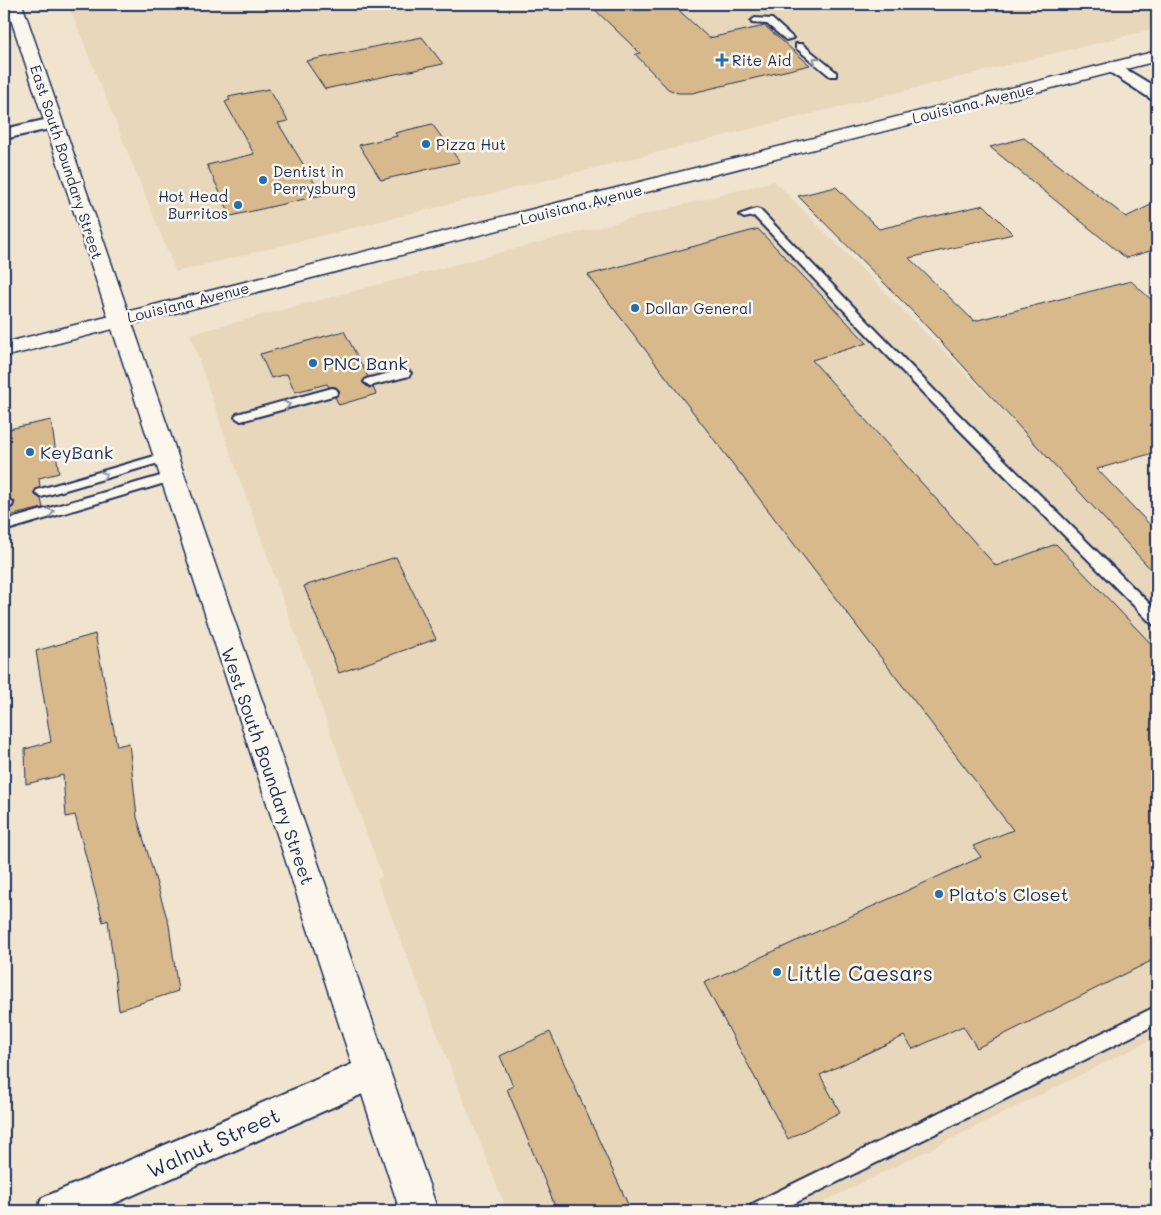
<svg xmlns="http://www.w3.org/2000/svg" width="1161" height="1215" font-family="Mali,sans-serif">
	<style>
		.built { fill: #e8d7bb }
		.building { fill: #d7b98b; stroke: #1b2f5e }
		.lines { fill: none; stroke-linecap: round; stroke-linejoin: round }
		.lane-casing { stroke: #1b2f5e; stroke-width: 4 }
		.street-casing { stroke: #1b2f5e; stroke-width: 4 }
		.secondary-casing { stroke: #1b2f5e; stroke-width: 3 }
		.primary-casing { stroke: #1b2f5e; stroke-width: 3 }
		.lane { fill: #fbf7ec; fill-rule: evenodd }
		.street { fill: #fbf7ec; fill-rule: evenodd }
		.secondary { fill: #fbf7ec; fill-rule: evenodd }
		.primary { fill: #fbf7ec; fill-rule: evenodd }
		.oneway { stroke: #8b93a5 }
		.poi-dot { fill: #1f6fb2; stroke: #fbf7ec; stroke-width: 2 }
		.labels { text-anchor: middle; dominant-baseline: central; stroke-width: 5; stroke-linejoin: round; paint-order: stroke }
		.far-poi-label { font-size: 15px; fill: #1b2f5e; stroke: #fbf7ec; text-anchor: start }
		.far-street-label { font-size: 15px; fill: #1b2f5e; stroke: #fbf7ec }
		.poi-label { font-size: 18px; fill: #1b2f5e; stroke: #fbf7ec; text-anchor: start }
		.street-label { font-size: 18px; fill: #1b2f5e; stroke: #fbf7ec }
		.near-poi-label { font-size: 21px; fill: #1b2f5e; stroke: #fbf7ec; text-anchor: start }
		.near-street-label { font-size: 21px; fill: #1b2f5e; stroke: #fbf7ec }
	</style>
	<rect width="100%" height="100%" fill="#f0e4cf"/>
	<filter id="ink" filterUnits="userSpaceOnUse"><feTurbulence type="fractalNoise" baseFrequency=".02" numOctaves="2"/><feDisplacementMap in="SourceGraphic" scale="10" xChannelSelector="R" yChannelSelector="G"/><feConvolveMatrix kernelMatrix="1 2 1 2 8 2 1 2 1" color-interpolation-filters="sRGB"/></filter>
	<g filter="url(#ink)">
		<g class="built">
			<path d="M68,4h1089v24l-981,244z"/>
			<path d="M774,181l383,384v472l-352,174h-298l-130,-331 5,-4 -147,-410 -45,-132z"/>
		</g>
		<g class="building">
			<path d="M589,4h83l37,34 56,-12 45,39 -118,28h-14l-10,-4 -33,-35 5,-1z"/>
			<path d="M422,37l21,27 -118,25 -19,-28z"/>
			<path d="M269,89l19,32 -10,2 44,72 -91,21 -24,-51 47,-11 -29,-52 5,-2 -2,-3z"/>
			<path d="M432,124l28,38 -79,18 -22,-35 38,-9 -2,-3z"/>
			<path d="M1024,138l102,79 31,-15v47l-31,9 -136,-111z"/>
			<path d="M836,187l43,42 105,-24 29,29 -104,24 65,63 157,-40 26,24v147l-60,17 60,63v44l-239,-259 -120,-121z"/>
			<path d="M758,229l109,114 -55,17 184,206 60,-22 101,106v308l-180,90 -14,-22 -50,23 -9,-13 -84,39 20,37 -52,27 -84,-156 277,-126 -8,-11 40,-16 -425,-555z"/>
			<path d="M344,331l24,46 -6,5 7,6 4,-1 3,7 -37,11 -4,-8 5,-6 -4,-4h-7l-2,-3 -32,8 -8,-18 -16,4 -11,-24z"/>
			<path d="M51,420l8,53 -20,5 1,9 -7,6 8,6 2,9 -34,8 -1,-7 4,-1 3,-6 -9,-6 -2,-66z"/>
			<path d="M396,557l40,82 -97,34 -35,-87z"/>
			<path d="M95,634l22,112 12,-3 8,74 32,108 9,66 -59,19 -11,-90 -5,2 -28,-107 -9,2 -3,-42 -37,9 -1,-35 26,-7 -15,-91z"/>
			<path d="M550,1032l81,179h-74l-50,-122 6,-3 -13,-30z"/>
		</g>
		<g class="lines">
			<defs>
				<g id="lane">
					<path d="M755,18l17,1 21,19 -7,2 -19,-16 -15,-1 -1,-2z"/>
					<path d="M796,44h6l34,28v4h-6l-34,-28z"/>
					<path d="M756,209l4,1 174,180 223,221v14l-5,-1 -226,-228 -172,-180 -10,2 -5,-3z"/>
					<path d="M405,369l6,4 -2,3 -39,10 -6,-4 2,-3z"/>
					<path d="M332,388l4,1 2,3 -2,3 -95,26 -6,-4 2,-3z"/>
					<path d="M165,453l4,1 2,3 -2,3 -128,37 -6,-4 2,-3z"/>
					<path d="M171,473l4,1 2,3 -2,3 -171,51v-10z"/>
					<path d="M7,498l6,5 -1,3 -8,2v-9z"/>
					<path d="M1157,1006v18l-378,187h-30l3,-7z"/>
				</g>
				<g id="street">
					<path d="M1114,62l43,26v12l-6,-1 -43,-28 -2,-4 2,-4z"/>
					<path d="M53,118l6,1 3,4 -3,4 -55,12v-10z"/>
					<path d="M371,1056l12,5 5,12 -5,12 -286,126h-60l5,-13z"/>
				</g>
				<path id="secondary" d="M6,4h16l416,1207h-38z"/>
				<path id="primary" d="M1157,51v10l-1153,296v-14z"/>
			</defs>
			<use href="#lane" class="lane-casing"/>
			<use href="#street" class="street-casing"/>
			<use href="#secondary" class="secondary-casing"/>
			<use href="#primary" class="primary-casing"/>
			<use href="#lane" class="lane"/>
			<use href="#street" class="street"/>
			<use href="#secondary" class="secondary"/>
			<use href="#primary" class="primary"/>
		</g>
		<defs><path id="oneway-chevron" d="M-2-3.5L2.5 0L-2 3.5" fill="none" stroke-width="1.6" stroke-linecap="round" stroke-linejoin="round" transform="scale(1.25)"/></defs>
		<g class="oneway">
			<use href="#oneway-chevron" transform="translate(816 60) rotate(-141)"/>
			<use href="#oneway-chevron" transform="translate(287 405) rotate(-15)"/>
			<use href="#oneway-chevron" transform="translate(104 475) rotate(-16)"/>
			<use href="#oneway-chevron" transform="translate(51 512) rotate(-16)"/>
		</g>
	</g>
	<g class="poi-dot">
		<path d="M719.5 52.5h5v5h5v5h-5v5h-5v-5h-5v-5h5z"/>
		<circle cx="426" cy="144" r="5"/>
		<circle cx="263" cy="180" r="5"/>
		<circle cx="238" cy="205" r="5"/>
		<circle cx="635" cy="308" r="5"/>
		<circle cx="313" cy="363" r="5"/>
		<circle cx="30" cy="452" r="5"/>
		<circle cx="939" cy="894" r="5"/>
		<circle cx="777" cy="972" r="5"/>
	</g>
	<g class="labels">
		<g class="far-poi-label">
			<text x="732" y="60">Rite Aid</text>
			<text x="436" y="144">Pizza Hut</text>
			<text x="273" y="171">Dentist in<tspan x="273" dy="17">Perrysburg</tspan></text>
			<text x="228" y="196" text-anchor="end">Hot Head<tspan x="228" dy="17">Burritos</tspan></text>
			<text x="645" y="308">Dollar General</text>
		</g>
		<g class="far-street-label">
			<text transform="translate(973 103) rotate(-14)">Louisiana Avenue</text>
			<text transform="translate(67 162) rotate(72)">East South Boundary Street</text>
			<text transform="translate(581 204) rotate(-14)">Louisiana Avenue</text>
			<text transform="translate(188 302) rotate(-14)">Louisiana Avenue</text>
		</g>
		<g class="poi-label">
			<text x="323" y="363">PNC Bank</text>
			<text x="40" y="452">KeyBank</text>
			<text x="949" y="894">Plato's Closet</text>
		</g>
		<g class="street-label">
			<text transform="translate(268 766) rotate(71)">West South Boundary Street</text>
		</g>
		<g class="near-poi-label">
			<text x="787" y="972">Little Caesars</text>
		</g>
		<g class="near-street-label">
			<text transform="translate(213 1142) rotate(-24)">Walnut Street</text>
		</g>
	</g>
	<rect width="1161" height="1215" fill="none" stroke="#fbf7ec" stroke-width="20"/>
	<rect x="10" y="10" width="1141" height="1195" fill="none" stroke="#1b2f5e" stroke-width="2" filter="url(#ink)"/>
</svg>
